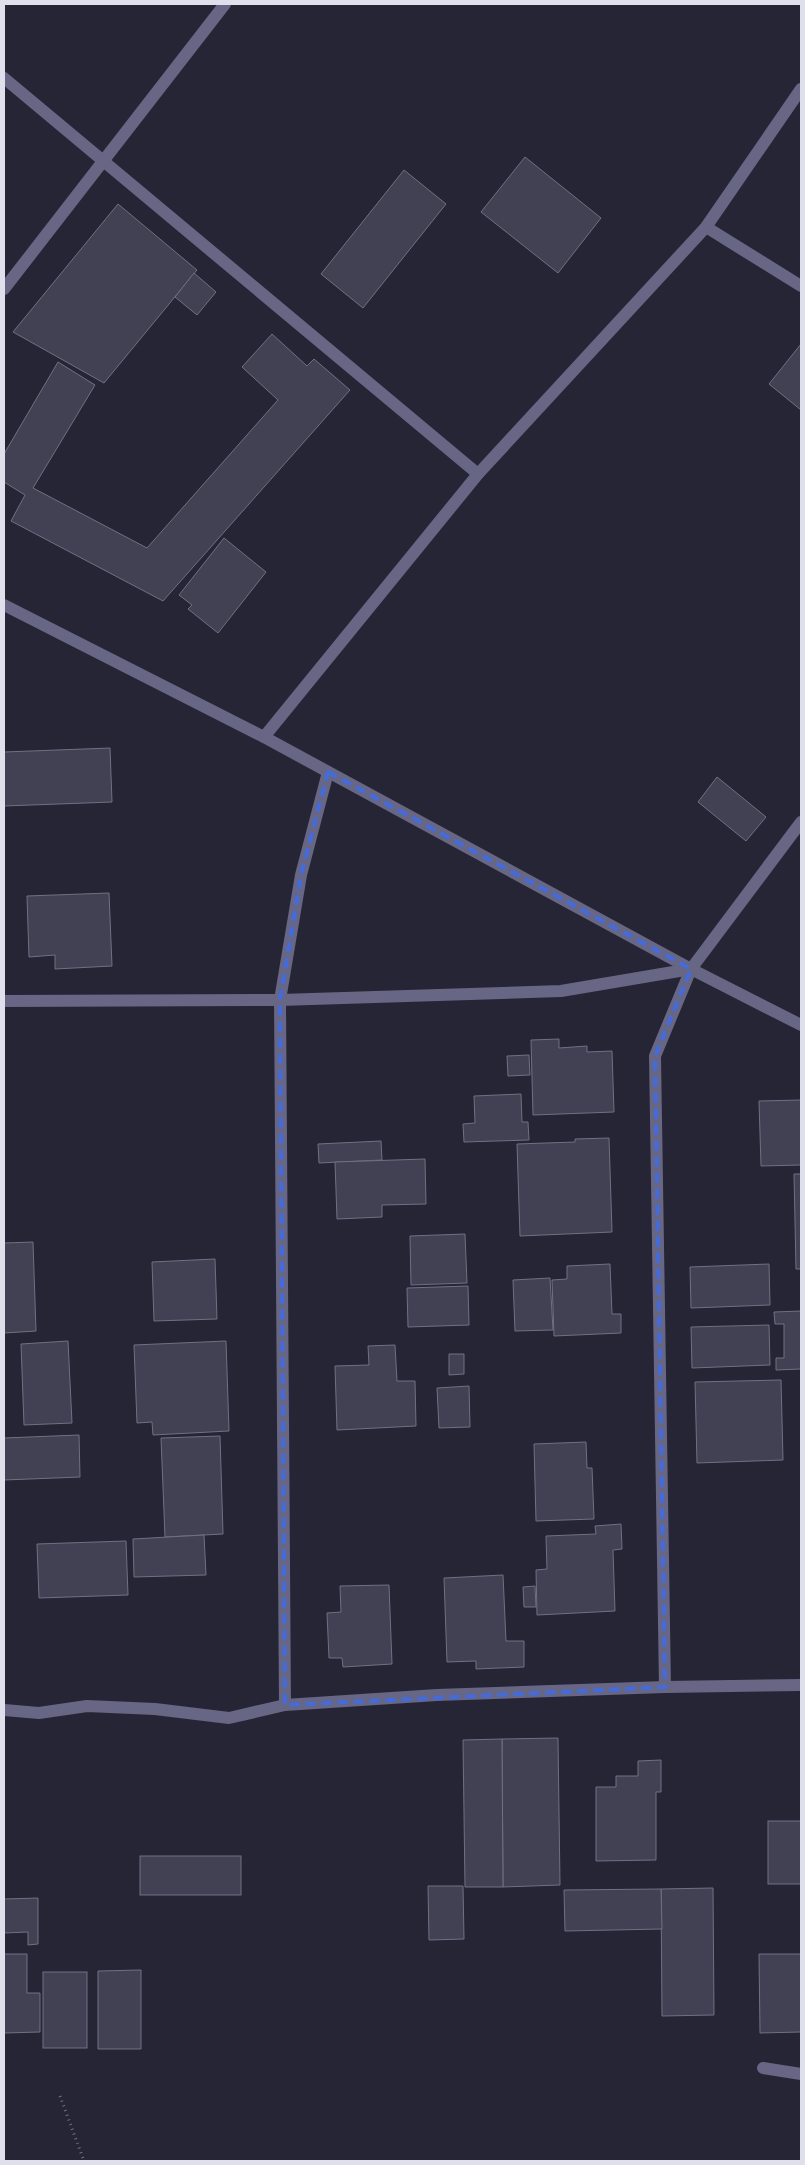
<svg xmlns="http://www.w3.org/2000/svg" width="805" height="2165" font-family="'Work Sans',sans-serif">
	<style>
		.building { fill: #424154; stroke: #707085 }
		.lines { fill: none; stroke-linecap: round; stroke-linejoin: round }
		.path { stroke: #717180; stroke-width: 3; stroke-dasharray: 1 4; stroke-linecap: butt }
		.minor { stroke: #676684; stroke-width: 12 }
		.marked { fill: none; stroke: #446bdc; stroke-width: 4; stroke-dasharray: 10 6; stroke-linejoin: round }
	</style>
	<rect width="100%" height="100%" fill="#252536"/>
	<g class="building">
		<path d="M525,157l76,61 -43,55 -77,-61z"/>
		<path d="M404,170l42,34 -83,104 -42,-34z"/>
		<path d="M118,204l79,66 -93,113 -91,-51z"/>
		<path d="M194,273l22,19 -19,23 -22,-18z"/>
		<path d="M272,334l35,32 7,-7 36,31 -187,211 -152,-80 14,-26 -21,-13v-28l54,-92 37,23 -62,103 114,60 131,-148 -36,-33z"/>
		<path d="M801,344v66l-32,-26z"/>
		<path d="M224,538l42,34 -48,61 -30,-24 4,-4 -13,-10z"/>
		<path d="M110,748l2,54 -108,4v-54z"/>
		<path d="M717,777l49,40 -20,24 -48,-39z"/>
		<path d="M109,893l3,73 -57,3v-14l-26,2 -2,-61z"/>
		<path d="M559,1039v9l28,-2v6l25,-1 2,61 -81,3 -2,-75z"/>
		<path d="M529,1055l1,20 -22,1 -1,-20z"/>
		<path d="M521,1094l1,28h6l1,18 -65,2 -1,-18 12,-1 -1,-27z"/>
		<path d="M801,1100v65l-40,1 -2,-65z"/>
		<path d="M609,1138l3,94 -92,4 -3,-92 58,-2v-3z"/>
		<path d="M381,1141l1,19 -63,3 -1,-19z"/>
		<path d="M425,1159l1,45 -44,1v12l-45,2 -2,-57z"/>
		<path d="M794,1174h7v95h-5z"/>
		<path d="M465,1234l2,49 -56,2 -1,-49z"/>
		<path d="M33,1242l3,89 -32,2v-90z"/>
		<path d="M215,1259l2,60 -63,2 -2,-59z"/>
		<path d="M610,1264l2,50h9v19l-67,3 -2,-56 15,-1v-13z"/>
		<path d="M769,1264l1,41 -79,3 -1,-41z"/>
		<path d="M550,1278l3,52 -38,1 -2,-51z"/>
		<path d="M468,1286l1,39 -61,2 -1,-39z"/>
		<path d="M801,1311v58l-25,1v-12h8v-34h-9l-1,-12z"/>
		<path d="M769,1325l1,40 -78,3 -1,-41z"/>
		<path d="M68,1341l4,82 -48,2 -3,-81z"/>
		<path d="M226,1341l3,90 -76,4 -1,-13 -15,1 -3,-78z"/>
		<path d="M395,1345l2,36h18l1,45 -79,4 -2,-64 34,-1 -1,-19z"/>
		<path d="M449,1354h15v20l-15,1z"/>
		<path d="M781,1380l2,80 -86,3 -2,-81z"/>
		<path d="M469,1386l1,41 -31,1 -2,-40z"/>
		<path d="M79,1435l1,42 -76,3v-42z"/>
		<path d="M220,1436l3,98 -58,3 -4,-99z"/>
		<path d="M586,1442l1,26h5l2,51 -58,2 -2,-77z"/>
		<path d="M621,1524l1,25 -9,1 2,61 -78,4 -1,-45 11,-1 -1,-33 50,-2 -1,-8z"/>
		<path d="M204,1535l2,40 -72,2 -1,-38z"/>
		<path d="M126,1541l2,54 -89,3 -2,-54z"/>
		<path d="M503,1575l3,66h18v26l-48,2v-8l-29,1 -3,-84z"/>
		<path d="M389,1585l3,79 -49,3 -1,-9h-13l-2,-45 14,-1 -1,-26z"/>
		<path d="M535,1586l1,21h-12l-1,-20z"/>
		<path d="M558,1738l2,147 -57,2 -1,-148z"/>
		<path d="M502,1739l1,148h-38l-2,-147z"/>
		<path d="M661,1760v32h-5v68l-60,1v-74h20v-11h22v-15z"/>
		<rect x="768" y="1821" width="33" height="63"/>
		<rect x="140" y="1856" width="101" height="39"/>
		<path d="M428,1886h35l1,53 -35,1z"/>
		<path d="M713,1888l1,127 -52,1 -1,-127z"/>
		<path d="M661,1889l1,40 -97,2 -1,-41z"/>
		<path d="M38,1898v46l-10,1v-13l-24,1v-34z"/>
		<path d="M4,1954h23v39h13v39l-36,1z"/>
		<path d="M759,1954h42v78l-41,1z"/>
		<path d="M141,1970v79h-43v-78z"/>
		<rect x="43" y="1972" width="44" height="76"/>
	</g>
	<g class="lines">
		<path class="path" d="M60,2096l24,65"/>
		<g class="minor">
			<path d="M4,78l474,396"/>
			<path d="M706,227l95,59"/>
			<path d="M4,289l221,-285"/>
			<path d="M4,605l260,132 427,232 110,56"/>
			<path d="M264,737l214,-263 228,-247 95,-138"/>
			<path d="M4,1001l276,-1 281,-9 130,-22"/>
			<path d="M665,1687l-10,-631 36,-87 110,-147"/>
			<path d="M285,1705l-5,-705 21,-125 27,-103"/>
			<path d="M4,1710l35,3 48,-7 68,3 74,9 56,-13 152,-10 228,-8 136,-2"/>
			<path d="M763,2068l38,6"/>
		</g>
	</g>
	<path class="marked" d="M328,772l363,197 -36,87 10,631 -380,18 -5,-705 21,-125z"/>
	<rect width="805" height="2165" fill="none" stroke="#e0e0ec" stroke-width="10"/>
</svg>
